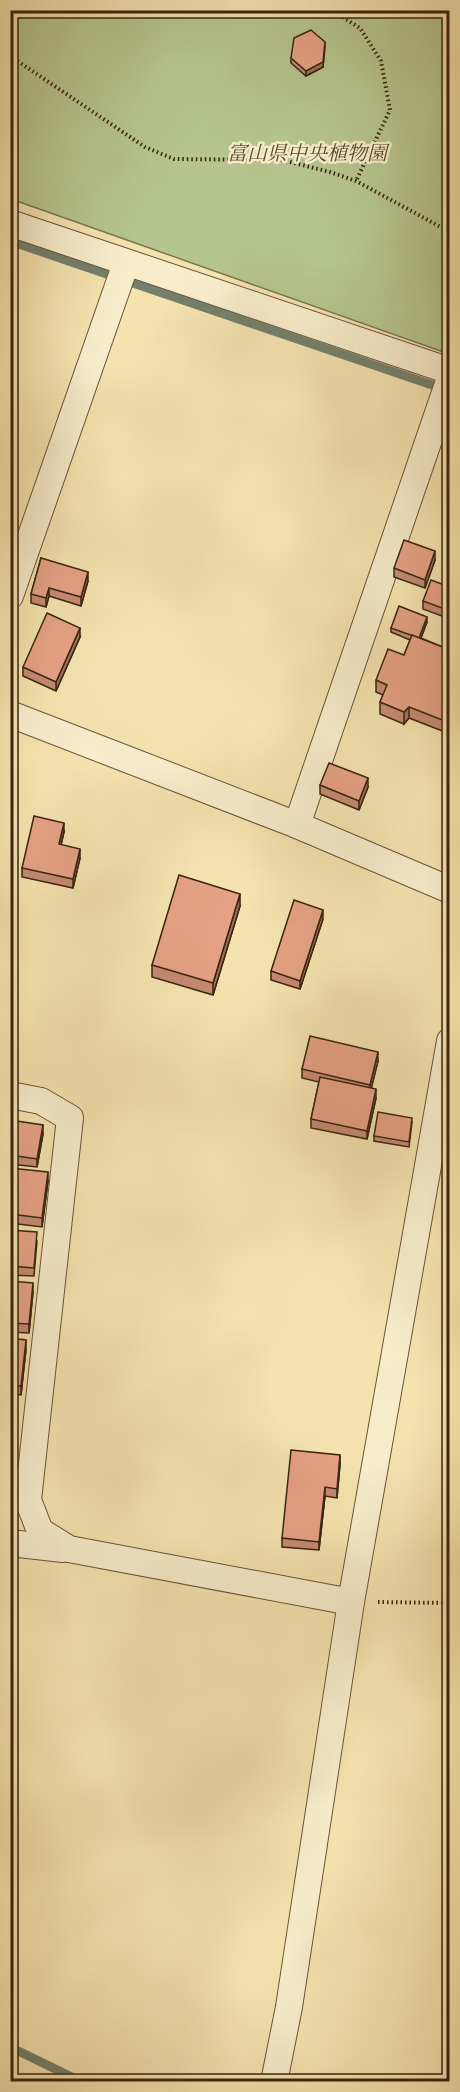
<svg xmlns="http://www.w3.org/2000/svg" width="460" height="2092" font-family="'IM FELL Double Pica','Noto Serif JP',serif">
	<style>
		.green { fill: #b6c58f; stroke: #787450; stroke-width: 1.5 }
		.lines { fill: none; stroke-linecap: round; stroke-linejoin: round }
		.stream { stroke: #74806b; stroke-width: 9 }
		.minor-casing { stroke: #685338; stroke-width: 28 }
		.path { stroke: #392310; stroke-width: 4; stroke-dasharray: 1.5 3; stroke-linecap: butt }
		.minor { stroke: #f8edcb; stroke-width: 26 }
		.wall { fill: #c58a72; stroke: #392310; stroke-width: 1.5 }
		.shaded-wall { fill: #a0715d; stroke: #392310; stroke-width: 1.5 }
		.building { fill: #e5a185; stroke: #392310; stroke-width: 1.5 }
		.labels { text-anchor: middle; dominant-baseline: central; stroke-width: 5; stroke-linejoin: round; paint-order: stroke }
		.park-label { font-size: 20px; font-style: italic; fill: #584c30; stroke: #f8edcb }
	</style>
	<rect width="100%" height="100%" fill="#f4e3af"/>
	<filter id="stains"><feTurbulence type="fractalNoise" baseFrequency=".00333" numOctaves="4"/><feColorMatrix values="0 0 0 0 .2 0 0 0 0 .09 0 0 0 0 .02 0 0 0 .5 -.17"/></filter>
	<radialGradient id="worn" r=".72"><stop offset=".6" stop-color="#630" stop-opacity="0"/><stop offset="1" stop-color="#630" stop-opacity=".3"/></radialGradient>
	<path class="green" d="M11,11h438v343l-438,-155z"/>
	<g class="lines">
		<g class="stream">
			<path d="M10,241l434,148"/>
			<path d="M10,2047l72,35"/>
		</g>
		<defs>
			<g id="minor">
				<path d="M10,223l440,148"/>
				<path d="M10,596l116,-333"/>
				<path d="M10,714l287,111 153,65"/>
				<path d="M297,825l153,-447"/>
				<path d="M10,1095l31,6 29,17 -42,382 12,31 29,18 282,53"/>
				<path d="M10,1543l53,6"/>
				<path d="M274,2082l15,-75 62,-405 99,-561"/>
			</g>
		</defs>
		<use href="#minor" class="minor-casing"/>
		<g class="path">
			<path d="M331,10l29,18 21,33 9,49 -34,71"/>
			<path d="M10,56l135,91 29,12 108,1 48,12 26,9 94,51"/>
			<path d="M378,1602l72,1"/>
		</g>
		<use href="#minor" class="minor"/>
	</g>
	<g class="wall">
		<path d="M325,47l-2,20 -17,9 -15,-13v-5z"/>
		<path d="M41,558l47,23 -7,25 -32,-10 -3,11 -15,-4v-9z"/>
		<path d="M435,560l-10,28 -31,-11v-9z"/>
		<path d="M450,562v57l-27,-10v-8l21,-16v-6z"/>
		<path d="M427,622l-6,16 29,12v70l-5,12 -36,-14 -5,6 -24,-10v-12l3,-7 -7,-3v-12l28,-25 6,-15 -19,-8v-4z"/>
		<path d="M80,637l-24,54 -33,-15v-9z"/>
		<path d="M320,785l48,2 -9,23 -39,-16z"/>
		<path d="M64,832l-3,13 19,13 -7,30 -51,-11v-9z"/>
		<path d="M240,906l-27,89 -61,-18v-12z"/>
		<path d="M323,919l-23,70 -29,-9v-9z"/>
		<path d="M378,1061l-7,27 5,10 -9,41 -56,-11v-9l8,-37 -17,-4v-9z"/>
		<path d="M10,1120l33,14 -6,33 -27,-3z"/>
		<path d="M412,1122l-3,25 -35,-6v-5z"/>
		<path d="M10,1168l38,13 -6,46 -32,-4z"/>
		<path d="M10,1230l27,11 -3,35 -24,-1z"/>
		<path d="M10,1281l23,11 -4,41 -19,-1z"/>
		<path d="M10,1338l16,11 -5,46 -11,-1z"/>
		<path d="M340,1464l-3,34 -12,-2 -6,54 -37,-3v-9z"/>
		<path d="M10,1547l6,38v9h-6z"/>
	</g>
	<g class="shaded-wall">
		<path d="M325,42l-2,25 -17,9v-5z"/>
		<path d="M435,551v9l-10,28v-8z"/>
		<path d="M88,572v9l-7,25v-9z"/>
		<path d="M49,588v8l-3,11v-9z"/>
		<path d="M427,617v5l-8,21v-5z"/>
		<path d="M80,628v9l-24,54v-9z"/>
		<path d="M409,707v11l-5,6v-12z"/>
		<path d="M450,708v12l-5,12v-11z"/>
		<path d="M368,778v9l-9,23v-9z"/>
		<path d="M64,823v9l-5,21v-9z"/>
		<path d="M80,849v9l-7,30v-9z"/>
		<path d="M240,894v12l-27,89v-12z"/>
		<path d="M323,910v9l-23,70v-8z"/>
		<path d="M378,1052v9l-8,33v-9z"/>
		<path d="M376,1089v9l-9,41v-8z"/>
		<path d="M43,1125v9l-6,33v-8z"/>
		<path d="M48,1172v9l-6,46v-9z"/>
		<path d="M33,1283v9l-4,41v-9z"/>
		<path d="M26,1340v9l-5,46v-9z"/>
		<path d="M340,1455v9l-3,34v-9z"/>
		<path d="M15,1457v9l-4,45v-9z"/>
		<path d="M325,1487v9l-6,54v-8z"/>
	</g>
	<g class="building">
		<path d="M311,30l14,12 -2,20 -17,9 -15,-13 3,-20z"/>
		<path d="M404,540l31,11 -10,29 -31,-12z"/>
		<path d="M41,558l47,14 -7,25 -32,-9 -3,10 -15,-4z"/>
		<path d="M450,562v19l-6,-2z"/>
		<path d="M431,580l19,7v24l-27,-10z"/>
		<path d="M399,606l28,11 -8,21 -28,-10z"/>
		<path d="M47,613l33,15 -24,54 -33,-15z"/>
		<path d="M412,635l38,15v28l-3,6 3,1v23l-5,13 -36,-14 -5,5 -24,-10 7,-17 -11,-5 12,-31 16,6z"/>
		<path d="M329,763l39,15 -9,23 -39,-16z"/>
		<path d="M34,816l30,7 -5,21 21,5 -7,30 -51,-11z"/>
		<path d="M179,875l61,19 -27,89 -61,-18z"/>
		<path d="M294,900l29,10 -23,71 -29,-10z"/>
		<path d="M310,1036l68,16 -8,33 -68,-16z"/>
		<path d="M320,1077l56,12 -9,42 -56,-12z"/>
		<path d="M378,1112l34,6 -3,24 -35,-6z"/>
		<path d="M10,1120l33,5 -6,34 -27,-4z"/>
		<path d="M10,1168l38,4 -6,46 -32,-4z"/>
		<path d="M10,1230l27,2 -3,36 -24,-2z"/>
		<path d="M10,1281l23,2 -4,41 -19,-1z"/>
		<path d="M10,1338l16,2 -5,46 -11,-1z"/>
		<path d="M291,1450l49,5 -3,34 -12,-2 -6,55 -37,-4z"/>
		<path d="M10,1456l5,1 -4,45h-1z"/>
		<path d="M10,1547h5l1,38h-6z"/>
	</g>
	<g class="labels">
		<g class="park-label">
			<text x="307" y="153">富山県中央植物園</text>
		</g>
	</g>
	<rect width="460" height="2092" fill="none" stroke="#f4e3af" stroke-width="36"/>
	<rect x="12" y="12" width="436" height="2068" fill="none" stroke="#392310" stroke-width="3"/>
	<rect x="18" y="18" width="424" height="2056" fill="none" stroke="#392310" stroke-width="1.5"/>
	<rect width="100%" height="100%" filter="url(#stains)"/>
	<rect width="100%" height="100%" fill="url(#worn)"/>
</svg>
